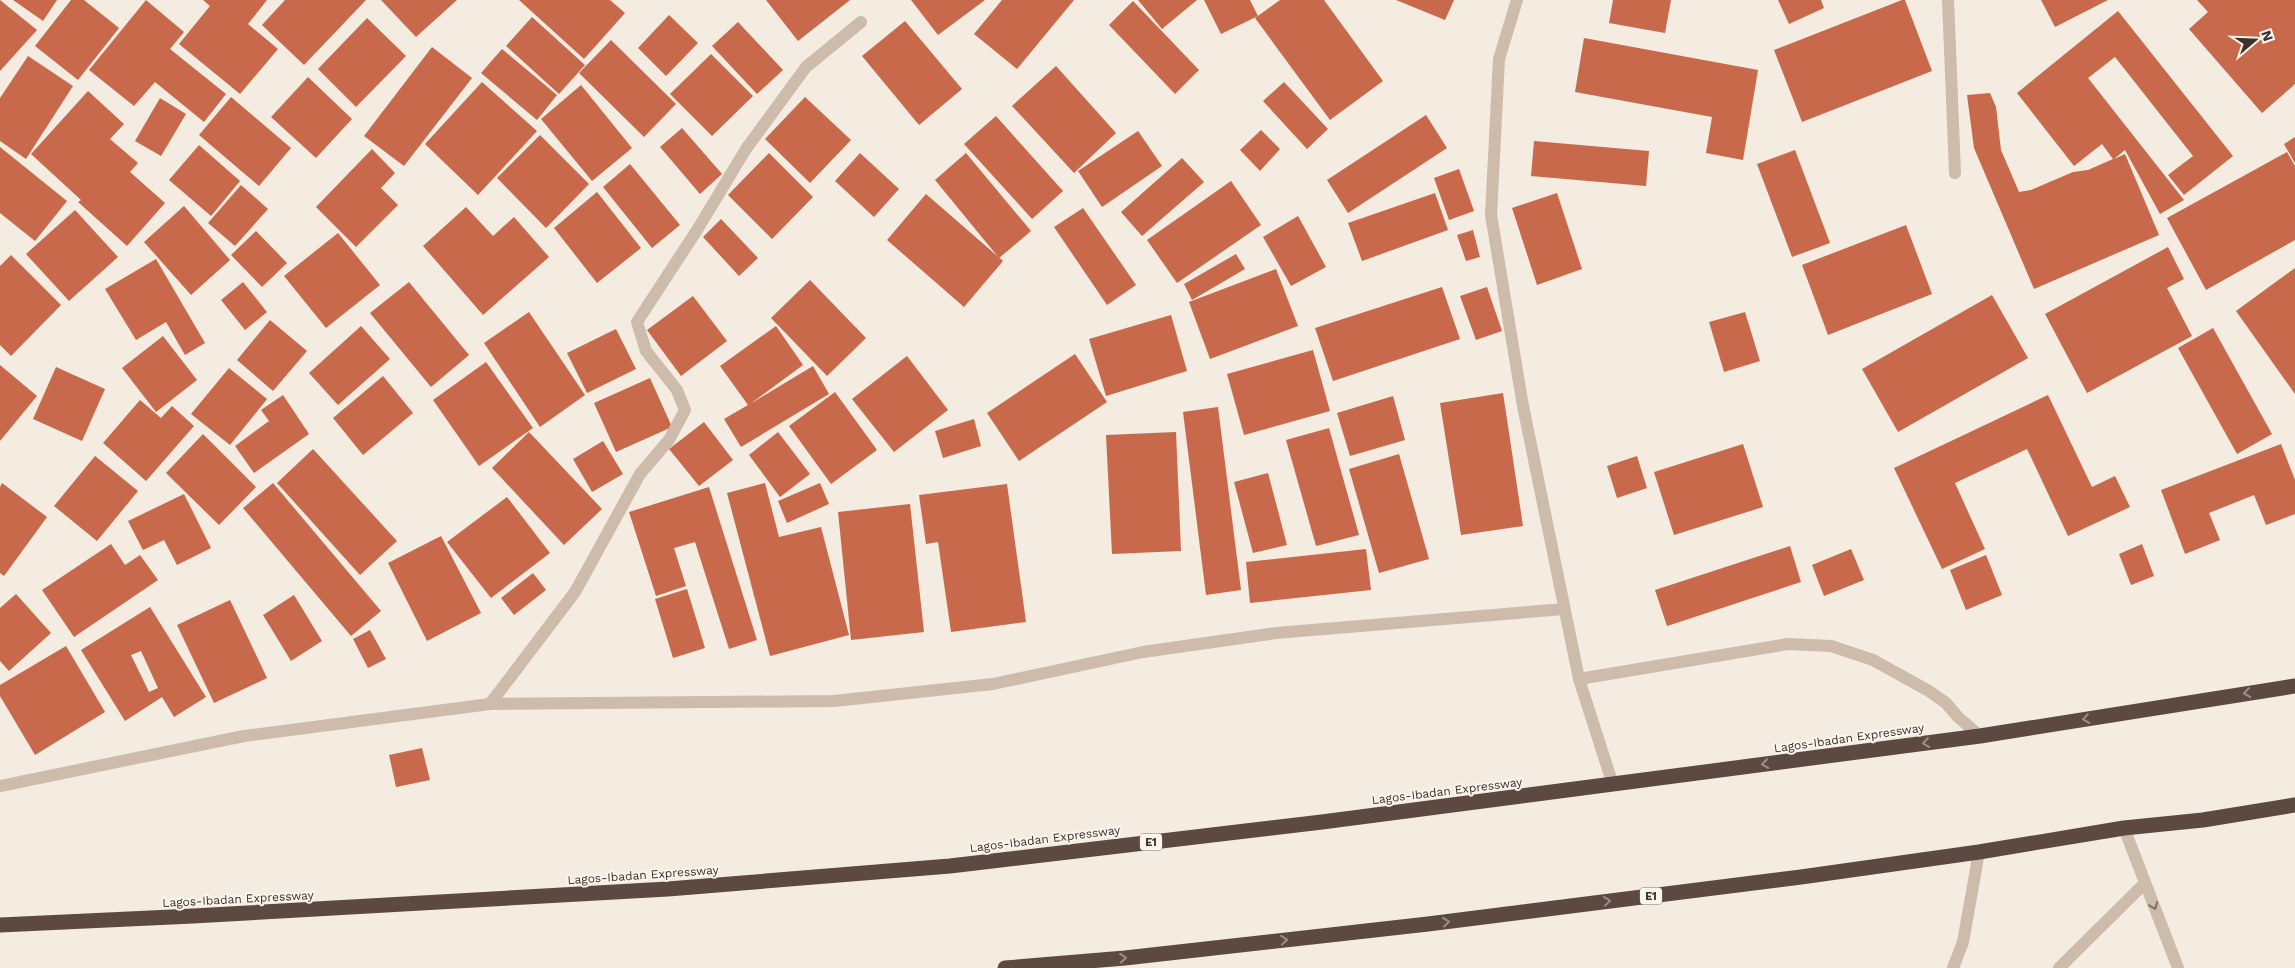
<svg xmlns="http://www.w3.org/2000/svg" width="2295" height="968" font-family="'Work Sans',sans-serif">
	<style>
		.building { fill: #c8694b; fill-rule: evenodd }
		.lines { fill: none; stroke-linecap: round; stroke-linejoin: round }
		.service { stroke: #cdbbac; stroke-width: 12 }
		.minor { stroke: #cdbbac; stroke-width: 12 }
		.tertiary { stroke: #cdbbac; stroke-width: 12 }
		.motorway { stroke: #5c4a42; stroke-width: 15 }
		.oneway { stroke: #9c8e87 }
		.oneway2 { stroke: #7d6f65 }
		.labels { text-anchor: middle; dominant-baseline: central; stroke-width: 4; stroke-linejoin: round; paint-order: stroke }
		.shield { fill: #fbf5ee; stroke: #756b66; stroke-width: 1 }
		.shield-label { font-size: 11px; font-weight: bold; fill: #3b302b }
		.street-label { font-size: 12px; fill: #3b302b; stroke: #fbf5ee }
	</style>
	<rect width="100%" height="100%" fill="#f4ebe1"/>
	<g class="building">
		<path d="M0,0l37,30 -37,41z"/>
		<path d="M13,0h44l-14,21z"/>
		<path d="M71,0h13l35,28 -41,52 -43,-34z"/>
		<path d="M146,0l38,32 -14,17 56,45 -22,28 -49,-40 -21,24 -45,-36z"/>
		<path d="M203,0h64l-19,24 30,25 -38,45 -61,-50 31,-38z"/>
		<path d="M285,0h81l-62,65 -42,-40z"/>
		<path d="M381,0h76l-41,37z"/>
		<path d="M519,0h91l15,13 -41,46z"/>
		<path d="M766,0h84l-52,41z"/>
		<path d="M911,0h74l-47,35z"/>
		<path d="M1002,0h72l-57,69 -43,-35z"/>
		<path d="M1138,0h59l-35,29z"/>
		<path d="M1204,0h46l8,16 -37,18z"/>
		<path d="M1280,0h44l59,81 -53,39 -75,-102z"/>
		<path d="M1396,0h58l-9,20z"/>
		<path d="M1613,0h58l-6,33 -56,-10z"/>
		<path d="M1778,0h43l3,8 -35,16z"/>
		<path d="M1902,0h3l27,71 -130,51 -28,-72z"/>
		<path d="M2041,0h67l-53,27z"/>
		<path d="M2197,0h98v84l-33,29 -73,-84 19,-17z"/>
		<path d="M1133,1l66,69 -24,24 -66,-69z"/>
		<path d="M2118,11l115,145 -49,39 -16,-20 25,-19 -78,-99 -27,21 96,122 -24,14 -35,-64 -11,9 11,-5 34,81 -125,54 -60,-141 -7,-53 23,-2 6,14 5,43 18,42 12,-2 42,-18 15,-2 25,-11 -11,-15 -28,22 -57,-73z"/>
		<path d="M669,15l29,28 -32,33 -28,-28z"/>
		<path d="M532,17l53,48 -26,29 -53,-48z"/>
		<path d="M367,18l39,38 -50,51 -38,-38z"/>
		<path d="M905,21l57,68 -43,36 -57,-69z"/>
		<path d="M738,22l45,48 -26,24 -45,-48z"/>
		<path d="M1584,38l174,32 -15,90 -37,-7 6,-36 -137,-25z"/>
		<path d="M611,40l65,64 -32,33 -65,-64z"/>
		<path d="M432,47l40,31 -68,88 -40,-30z"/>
		<path d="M502,49l55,46 -20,25 -56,-47z"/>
		<path d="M711,54l42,42 -41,40 -42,-42z"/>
		<path d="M28,56l45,30 -47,73 -26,-18v-43z"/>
		<path d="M1056,66l60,67 -42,40 -62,-67z"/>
		<path d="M308,77l44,42 -36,39 -45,-41z"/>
		<path d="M482,82l55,49 -59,64 -53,-51z"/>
		<path d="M1284,82l44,47 -21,20 -44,-48z"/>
		<path d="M581,85l51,63 -40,33 -51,-62z"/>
		<path d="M88,91l36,33 -14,15 28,24 -8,9 35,31 -38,43 -49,-44 3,-2 -50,-46z"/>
		<path d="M231,97l60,51 -32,38 -60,-51z"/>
		<path d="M805,97l46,43 -41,43 -45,-44z"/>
		<path d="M160,98l26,16 -25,42 -26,-15z"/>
		<path d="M1426,115l21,33 -99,65 -21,-33z"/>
		<path d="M996,116l67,75 -31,28 -68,-75z"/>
		<path d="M682,128l40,46 -22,20 -40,-47z"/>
		<path d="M1261,130l19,19 -20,22 -20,-21z"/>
		<path d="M1138,131l24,35 -60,41 -24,-36z"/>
		<path d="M540,135l49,49 -43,44 -49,-50z"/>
		<path d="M2295,137v26l-11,-19z"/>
		<path d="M1534,141l115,10 -3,35 -115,-10z"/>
		<path d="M199,145l41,36 -29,35 -42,-36z"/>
		<path d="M0,147l67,54 -32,40 -35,-28z"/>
		<path d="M372,149l23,24 -14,15 17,17 -42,42 -40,-40z"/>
		<path d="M1795,150l35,93 -38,14 -35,-93z"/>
		<path d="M2287,152l8,14v74l-89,50 -39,-72z"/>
		<path d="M769,153l44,44 -41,42 -44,-44z"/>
		<path d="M860,153l39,36 -25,28 -39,-36z"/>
		<path d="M966,153l65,78 -32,27 -64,-78z"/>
		<path d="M1182,158l22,24 -62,54 -21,-24z"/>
		<path d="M630,164l50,61 -28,23 -49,-61z"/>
		<path d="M1459,169l15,42 -25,9 -15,-42z"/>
		<path d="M1231,181l30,44 -84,58 -30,-43z"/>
		<path d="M241,185l27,24 -33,37 -27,-23z"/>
		<path d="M597,192l44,56 -44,35 -43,-55z"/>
		<path d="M1435,193l13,37 -86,31 -14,-38z"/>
		<path d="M1557,193l25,76 -45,16 -25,-77z"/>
		<path d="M926,194l77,67 -39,46 -77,-67z"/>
		<path d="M184,206l46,54 -39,35 -47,-53z"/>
		<path d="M466,207l27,29 21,-19 35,40 -66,58 -60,-69z"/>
		<path d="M1083,208l53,77 -29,20 -53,-78z"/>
		<path d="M75,210l43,47 -49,44 -43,-47z"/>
		<path d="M1298,216l28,51 -35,19 -28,-49z"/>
		<path d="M721,219l37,39 -19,18 -36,-39z"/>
		<path d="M1906,225l26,69 -104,41 -26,-70z"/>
		<path d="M1473,230l7,27 -14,4 -9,-26z"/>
		<path d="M256,231l31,32 -25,24 -31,-32z"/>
		<path d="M338,233l42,52 -54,43 -42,-52z"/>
		<path d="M2168,247l16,32 -17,9 25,48 -105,57 -42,-79z"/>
		<path d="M1236,254l9,15 -53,31 -8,-16z"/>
		<path d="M11,255l50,50 -50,51 -11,-11v-79z"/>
		<path d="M156,259l49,84 -20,12 -19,-33 -30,18 -31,-51z"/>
		<path d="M2295,268v126l-59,-83z"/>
		<path d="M1276,269l22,57 -88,33 -21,-57z"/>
		<path d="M810,280l56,58 -39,38 -56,-58z"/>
		<path d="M243,282l24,30 -22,18 -24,-30z"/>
		<path d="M409,282l60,73 -38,32 -61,-74z"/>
		<path d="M1442,287l18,52 -127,42 -18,-53z"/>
		<path d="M1487,287l15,44 -26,9 -16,-44z"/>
		<path d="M1992,295l36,63 -130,74 -36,-63z"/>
		<path d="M693,296l34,45 -46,35 -34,-46z"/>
		<path d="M529,312l56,83 -45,32 -56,-84z"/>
		<path d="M1745,312l15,49 -36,11 -15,-50z"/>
		<path d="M1171,315l16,56 -81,25 -17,-57z"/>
		<path d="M270,320l37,31 -34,40 -36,-31z"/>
		<path d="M361,326l29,33 -52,46 -29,-32z"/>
		<path d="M776,326l27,39 -53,39 63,-38 16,28 -88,53 -17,-28 24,-14 -28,-39z"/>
		<path d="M2213,328l59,106 -35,20 -59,-106z"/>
		<path d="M616,329l20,40 -49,24 -20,-40z"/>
		<path d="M163,336l34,44 -41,32 -34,-44z"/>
		<path d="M1313,350l17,61 -86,24 -17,-61z"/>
		<path d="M1075,354l32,48 -88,59 -32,-48z"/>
		<path d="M907,356l41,54 -54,42 -42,-53z"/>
		<path d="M486,362l47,66 -54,38 -46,-66z"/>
		<path d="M0,365l37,31 -37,45z"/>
		<path d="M56,367l49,22 -23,52 -49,-22z"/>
		<path d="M229,368l38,31 -37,46 -39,-31z"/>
		<path d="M383,376l30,37 -50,42 -30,-37z"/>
		<path d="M650,378l22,49 -56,25 -22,-49z"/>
		<path d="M835,392l42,58 -46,34 -42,-58z"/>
		<path d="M1503,393l20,133 -62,9 -21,-132z"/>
		<path d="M283,395l26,39 -55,39 -19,-27 34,-25 -8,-11z"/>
		<path d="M2048,395l44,92 23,-11 15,31 -62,29 -41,-87 -72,34 30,66 -43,20 -48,-101z"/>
		<path d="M1393,396l12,44 -55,16 -13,-43z"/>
		<path d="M140,400l21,18 11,-12 22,20 -48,55 -43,-38z"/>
		<path d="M1218,407l23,183 -35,5 -23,-183z"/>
		<path d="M974,419l7,27 -38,12 -8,-27z"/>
		<path d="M704,422l29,38 -34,26 -30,-37z"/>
		<path d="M1329,428l30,107 -43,11 -30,-106z"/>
		<path d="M529,432l73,77 -38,36 -72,-77z"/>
		<path d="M778,432l32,42 -30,23 -31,-42z"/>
		<path d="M1176,432l5,119 -69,3 -6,-119z"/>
		<path d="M203,434l53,53 -37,38 -53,-52z"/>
		<path d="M603,441l20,33 -31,18 -19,-33z"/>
		<path d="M1743,444l20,63 -89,28 -20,-63z"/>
		<path d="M2281,444l14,36v34l-29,11 -12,-30 -45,18 11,27 -35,14 -24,-64z"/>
		<path d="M313,449l84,92 -37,34 -83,-92z"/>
		<path d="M1399,454l30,105 -50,14 -30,-104z"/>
		<path d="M95,456l43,35 -41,50 -43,-35z"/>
		<path d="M1637,456l10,32 -30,10 -10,-32z"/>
		<path d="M1268,473l19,72 -34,8 -19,-71z"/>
		<path d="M2,483l45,34 -43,59 -4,-3v-86z"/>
		<path d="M273,483l108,128 -30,25 -108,-128z"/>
		<path d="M765,483l14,54 42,-10 28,108 -79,21 -43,-163z"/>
		<path d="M820,483l9,21 -42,19 -9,-22z"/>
		<path d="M1007,484l19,138 -75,10 -13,-90 -12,2 -7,-49z"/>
		<path d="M709,487l48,153 -28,9 -34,-107 -21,6 12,38 -30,10 -27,-84z"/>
		<path d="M184,494l27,54 -34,17 -13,-25 -21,10 -15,-29z"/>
		<path d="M507,497l43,56 -59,45 -44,-56z"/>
		<path d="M910,504l14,128 -73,8 -13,-128z"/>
		<path d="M441,536l40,77 -54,28 -39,-78z"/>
		<path d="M111,544l14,21 15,-10 18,25 -84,57 -32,-47z"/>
		<path d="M2142,544l12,32 -23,9 -12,-31z"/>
		<path d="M1790,546l11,36 -134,44 -12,-36z"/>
		<path d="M1366,549l5,41 -121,13 -4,-41z"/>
		<path d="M1851,549l13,31 -40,16 -12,-31z"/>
		<path d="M1986,555l16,40 -36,15 -16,-40z"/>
		<path d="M533,573l13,17 -32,25 -13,-17z"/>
		<path d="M687,589l18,59 -32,10 -18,-59z"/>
		<path d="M16,594l35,39 -42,38 -9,-10v-53z"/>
		<path d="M294,595l28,46 -31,20 -28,-46z"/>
		<path d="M230,600l37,78 -53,25 -37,-78z"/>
		<path d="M150,607l56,90 -32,20 -12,-20 -37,24 -44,-71zM141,651l17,37 -9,4 -18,-37z"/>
		<path d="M370,630l16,29 -18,9 -15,-29z"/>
		<path d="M66,646l39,66 -70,43 -35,-59v-11z"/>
		<path d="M422,748l8,32 -34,7 -7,-32z"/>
	</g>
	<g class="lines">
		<g class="service">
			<path d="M1579,679l209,-35 43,2 42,14 56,31 17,12 12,14 22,19"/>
			<path d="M2124,828l54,140"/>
			<path d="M2059,968l86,-85"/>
		</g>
		<g class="minor">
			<path d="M1948,0l7,173"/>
			<path d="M490,704l85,-112 65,-118 29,-34 16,-30 -8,-20 -31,-39 -9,-29 60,-92 49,-81 60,-82 55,-45"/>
			<path d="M0,786l244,-50 246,-32 344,-3 159,-17 150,-32 133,-19 288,-24"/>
			<path d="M1953,968l10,-26 16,-90"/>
		</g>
		<path class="tertiary" d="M1517,0l-18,59 -8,156 32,191 56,273 34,106"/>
		<g class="motorway">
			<path d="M0,925l193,-9 475,-27 282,-23 372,-44 658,-86 315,-50"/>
			<path d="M1005,968l120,-10 303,-34 373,-47 178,-25 145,-24 79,-8 92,-15"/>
		</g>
	</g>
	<defs><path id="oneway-chevron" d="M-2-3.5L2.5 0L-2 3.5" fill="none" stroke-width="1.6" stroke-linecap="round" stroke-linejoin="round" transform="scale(1.25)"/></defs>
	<g class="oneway">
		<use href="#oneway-chevron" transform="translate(2247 693) rotate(171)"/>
		<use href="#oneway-chevron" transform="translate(2086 719) rotate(171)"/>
		<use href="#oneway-chevron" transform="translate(1926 743) rotate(172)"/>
		<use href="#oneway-chevron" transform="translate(1765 764) rotate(172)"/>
		<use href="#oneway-chevron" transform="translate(1607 901) rotate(-7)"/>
		<use href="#oneway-chevron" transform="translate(1446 922) rotate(-7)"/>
		<use href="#oneway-chevron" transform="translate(1284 940) rotate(-6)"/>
		<use href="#oneway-chevron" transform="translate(1123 958) rotate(-5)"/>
	</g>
	<use class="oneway2" href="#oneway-chevron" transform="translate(2154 906) rotate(69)"/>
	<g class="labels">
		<g class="shield">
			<rect x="1140" y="833.5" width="22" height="17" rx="4"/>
			<rect x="1640" y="887.5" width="22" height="17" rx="4"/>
		</g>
		<g class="shield-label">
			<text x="1151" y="842">E1</text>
			<text x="1651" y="896">E1</text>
		</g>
		<g class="street-label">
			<text transform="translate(1849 738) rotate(-8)">Lagos-Ibadan Expressway</text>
			<text transform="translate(1447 791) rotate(-7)">Lagos-Ibadan Expressway</text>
			<text transform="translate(1045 839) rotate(-7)">Lagos-Ibadan Expressway</text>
			<text transform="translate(643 875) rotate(-4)">Lagos-Ibadan Expressway</text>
			<text transform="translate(238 899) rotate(-3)">Lagos-Ibadan Expressway</text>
		</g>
	</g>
	<g transform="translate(2255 40) rotate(71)" stroke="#fbf5ee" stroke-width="4" paint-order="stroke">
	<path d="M0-4L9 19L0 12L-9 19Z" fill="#3b302b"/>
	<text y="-8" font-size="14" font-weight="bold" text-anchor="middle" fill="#3b302b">N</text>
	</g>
</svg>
